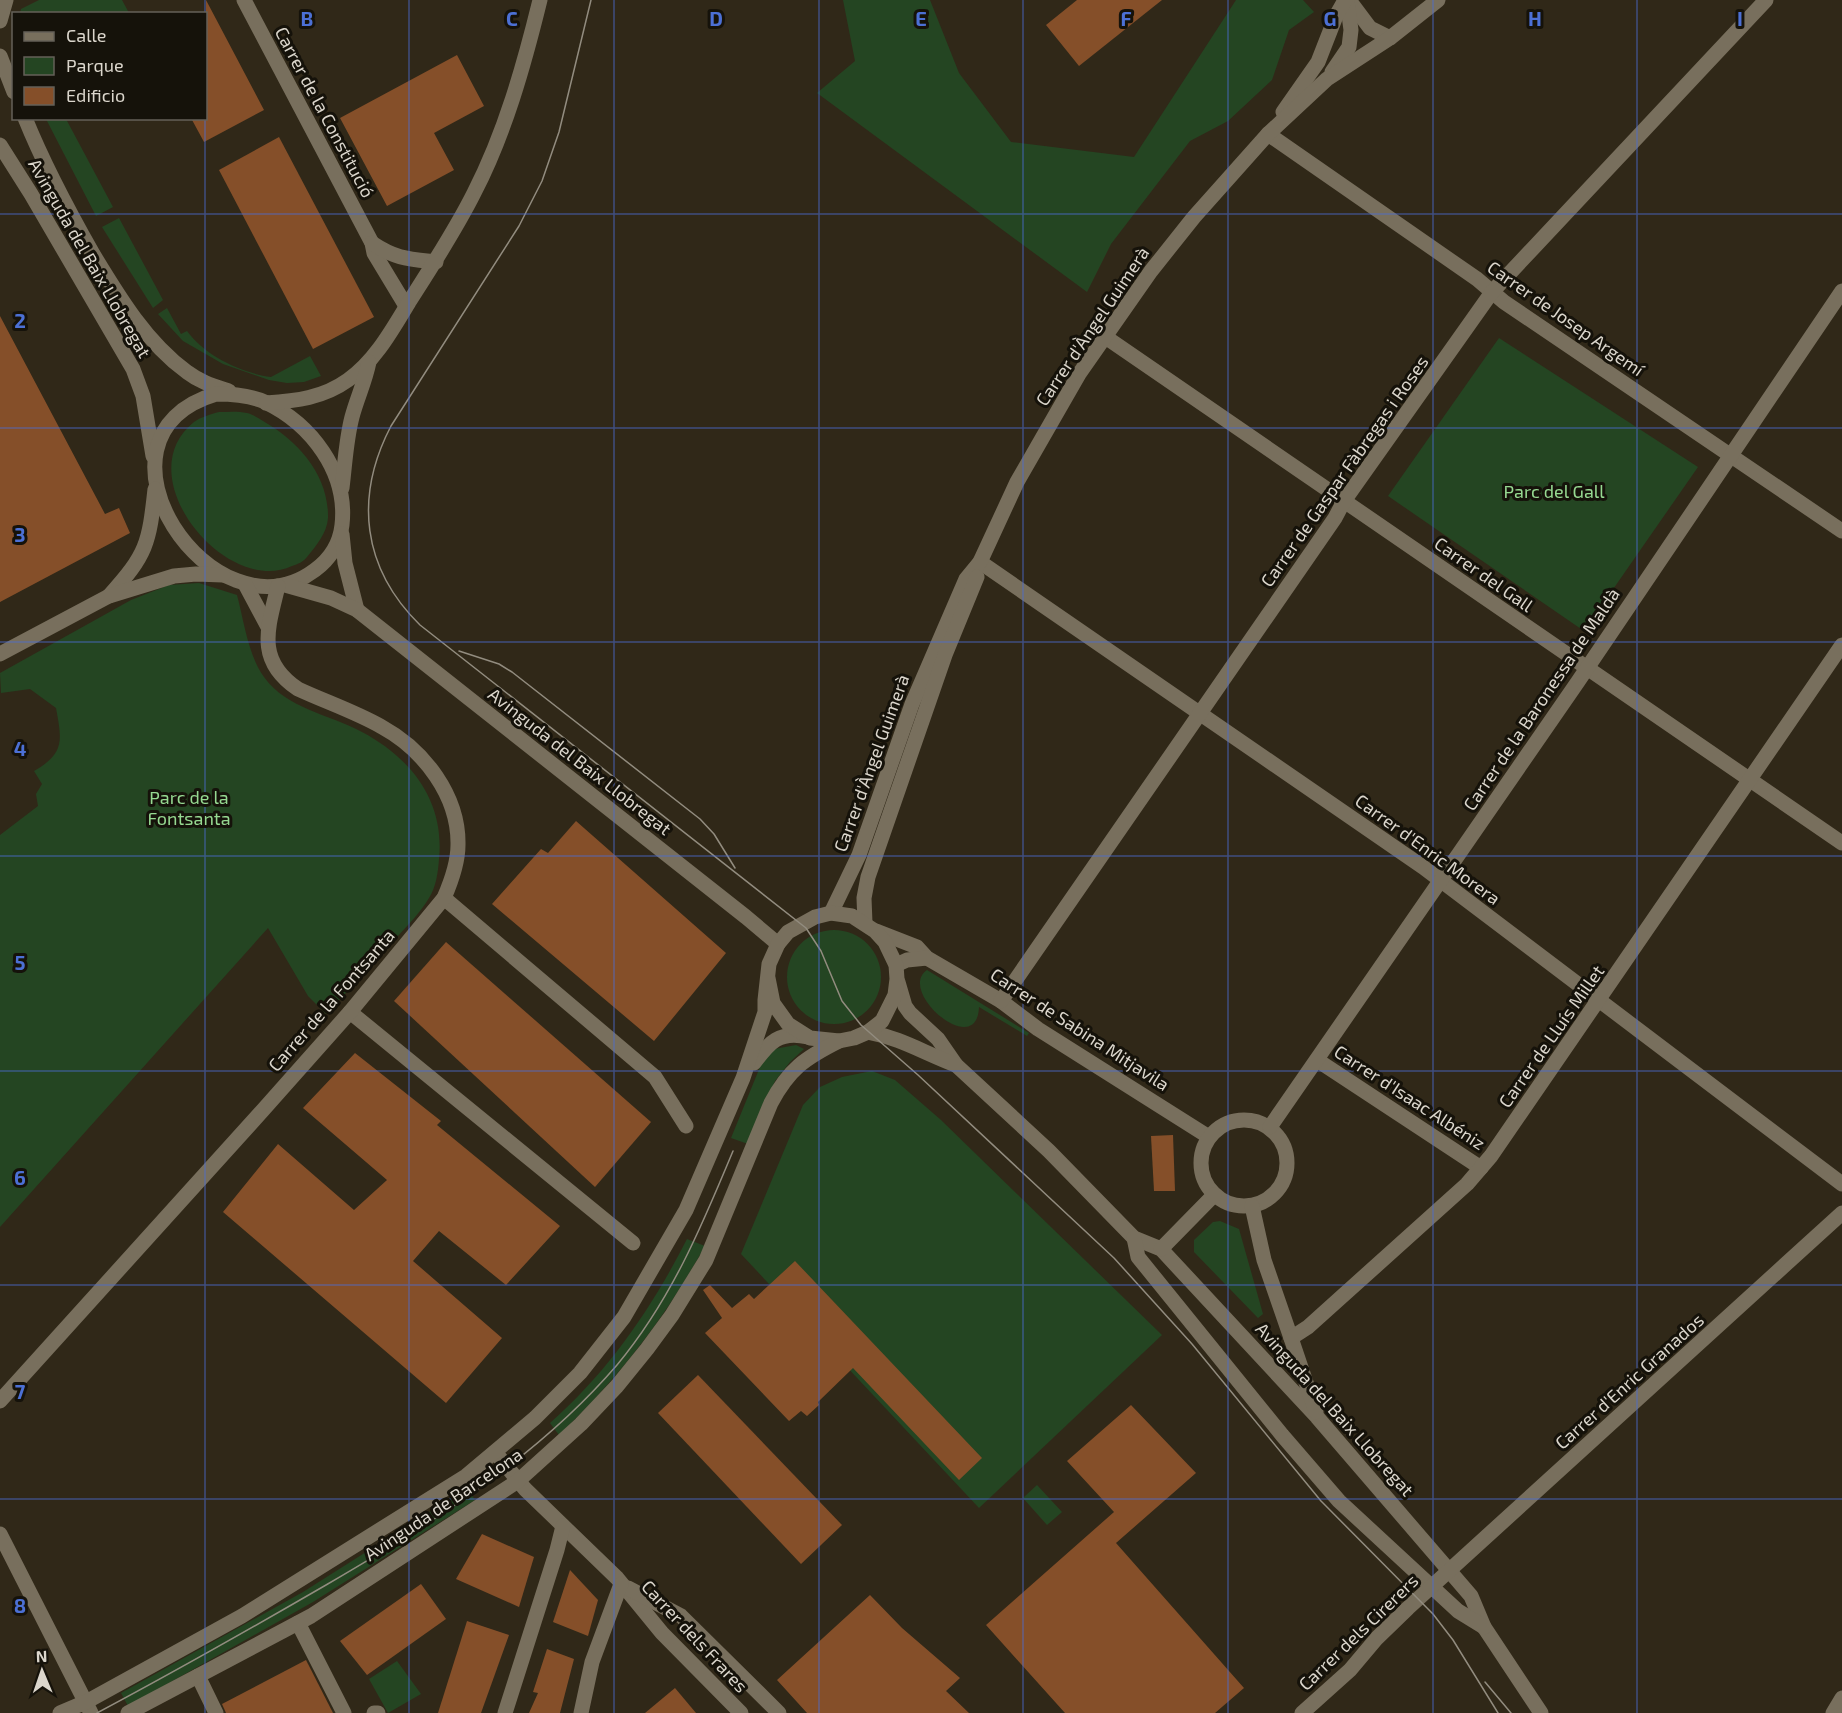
<svg xmlns="http://www.w3.org/2000/svg" width="1842" height="1713" font-family="'Exo 2',sans-serif">
	<style>
		.green { fill: #244522 }
		.building { fill: #854f29 }
		.lines { fill: none; stroke-linecap: round; stroke-linejoin: round }
		.minor { stroke: #786f5d; stroke-width: 15 }
		.tram { stroke: #928c7f; stroke-width: 1.5 }
		.grid { fill: none; stroke: #4c70d5; stroke-width: 1.5; stroke-opacity: 0.55 }
		.labels { text-anchor: middle; dominant-baseline: central; stroke-width: 6; stroke-linejoin: round; paint-order: stroke }
		.street-label { font-size: 18px; fill: #dbd6cc; stroke: #15120a }
		.park-label { font-size: 18px; fill: #96d991; stroke: #15120a }
		.grid-label { font-size: 20px; text-anchor: middle; font-weight: bold; fill: #4c70d5; stroke: #15120a; stroke-width: 6; stroke-linejoin: round; paint-order: stroke }
	</style>
	<rect width="100%" height="100%" fill="#302818"/>
	<g class="green">
		<path d="M39,0h83l7,13h-109l1,-4z"/>
		<path d="M843,0h87l29,73 52,69 123,15 102,-157h67l11,12 -25,18 -17,50 -44,41 -38,20 -79,103 -24,48 -270,-199 38,-32z"/>
		<path d="M46,119h20l47,88 -17,9z"/>
		<path d="M119,218l44,82 -10,8 -51,-81z"/>
		<path d="M167,308l14,26 6,-3c18,25 55,42 84,46l39,-21 11,20 -17,6 -17,1 -18,-3 -46,-16 -40,-23 -25,-27z"/>
		<path d="M1499,338l199,129 -114,164 -196,-135z"/>
		<path d="M219,412c9,0 19,-1 28,1 5,1 11,5 16,8 35,20 66,54 65,97 -1,15 -12,28 -21,39 -4,5 -9,7 -15,9 -66,31 -166,-90 -98,-144 7,-5 17,-8 25,-10z"/>
		<path d="M199,583l38,12c7,26 11,60 27,82 23,32 65,37 98,55 49,26 83,69 77,127 -1,14 -3,28 -10,39 -9,15 -21,27 -32,39 -23,26 -47,52 -71,77l-18,-18 -40,-68 -268,299v-392l38,-29 -2,-12 6,-10 -8,-13c31,-18 28,-30 22,-63l-26,-19 -29,4 -1,-20 131,-73 38,-15z"/>
		<circle cx="834" cy="977" r="47"/>
		<path d="M927,970l102,63 -2,3 -48,-29c-2,54 -83,-16 -52,-37z"/>
		<path d="M796,1045l8,4 -14,13 -15,19 -27,63 -17,-6 31,-76 12,-13z"/>
		<path d="M872,1071l23,9 46,40 221,215 -183,173 -238,-254 62,-149 17,-18 22,-10z"/>
		<path d="M1220,1221l19,8 24,85 -5,4 -64,-66v-12l19,-18z"/>
		<path d="M687,1239l18,7c-42,75 -85,130 -146,189l-9,-12c58,-51 102,-115 137,-184z"/>
		<path d="M1037,1485l25,27 -15,13 -24,-27z"/>
		<path d="M467,1488l8,12 -162,102 -185,104 -7,-13 182,-101z"/>
		<path d="M397,1661l24,33 -33,19 -19,-34z"/>
	</g>
	<g class="building">
		<path d="M206,0l58,110 -60,32 -13,-24h15z"/>
		<path d="M1077,0h85l-83,66 -33,-41z"/>
		<path d="M457,55l27,51 -50,27 20,37 -67,36 -47,-88z"/>
		<path d="M279,137l95,180 -61,32 -94,-179z"/>
		<path d="M0,316l105,198 14,-6 11,25 -130,69z"/>
		<path d="M576,821l150,132 -72,88 -162,-137 49,-55 7,4z"/>
		<path d="M446,942l205,180 -56,65 -201,-186z"/>
		<path d="M355,1053l86,68 -4,4 123,101 -54,59 -67,-54 -26,30 89,77 -56,65 -223,-191 55,-68 76,66 33,-30 -84,-72z"/>
		<path d="M1173,1135l2,56h-21l-3,-55z"/>
		<path d="M795,1261l187,197 -23,22 -106,-112 -35,34 1,3 -12,11 -6,-5 -12,10 -84,-88 17,-15 -19,-28 7,-5 22,23 17,-14 5,5z"/>
		<path d="M698,1375l144,150 -41,39 -143,-151z"/>
		<path d="M1131,1405l65,68 -80,70 128,145 -29,25h-150l-79,-88 128,-113 -47,-51z"/>
		<path d="M482,1534l52,23 -15,50 -63,-28z"/>
		<path d="M570,1570l28,30 -10,36 -35,-14z"/>
		<path d="M421,1584l25,35 -79,56 -27,-34z"/>
		<path d="M870,1595l32,33 58,50 -14,13 23,22h-162l-30,-33z"/>
		<path d="M467,1621l42,14 -28,78h-43z"/>
		<path d="M547,1649l27,10 -14,54h-31l9,-20 -5,-1z"/>
		<path d="M306,1660l27,53h-107l-4,-9z"/>
		<path d="M675,1688l21,25h-51z"/>
	</g>
	<g class="lines">
		<g class="minor">
			<path d="M244,0l128,243 2,10 32,53"/>
			<path d="M1349,0l21,28 20,10"/>
			<path d="M0,21l6,-21"/>
			<path d="M0,56l14,36"/>
			<path d="M1332,72l17,-25 2,-17 -4,-30"/>
			<path d="M1283,112l35,-50 18,-46 9,-16"/>
			<path d="M25,118c19,47 43,92 68,136 26,43 53,88 94,118 13,10 27,14 42,19"/>
			<path d="M1268,134l209,145 27,23 338,229"/>
			<path d="M0,145l31,49 102,175 10,27 10,60"/>
			<path d="M372,243c24,16 36,16 64,19"/>
			<path d="M1104,336l738,507"/>
			<path d="M216,394c17,0 33,1 49,8 46,22 83,70 77,123 -2,18 -12,34 -27,45 -101,76 -243,-133 -99,-176z"/>
			<path d="M266,403c30,-2 57,-5 82,-23 27,-19 44,-50 61,-78 23,-36 46,-71 65,-109 31,-60 50,-128 66,-193"/>
			<path d="M342,488c3,-24 4,-48 10,-71 5,-19 13,-35 17,-55"/>
			<path d="M342,534l3,29 12,47"/>
			<path d="M980,562l443,305 419,317"/>
			<path d="M245,584l23,43"/>
			<path d="M285,585l46,13 26,12 389,307 32,27"/>
			<path d="M109,596c38,-42 40,-52 46,-107"/>
			<path d="M0,654l109,-58 65,-20 22,-2 27,1"/>
			<path d="M444,898l211,179 31,49"/>
			<path d="M831,913l28,-58 53,-151 54,-125 14,-17 37,-80 62,-108 72,-103 43,-54 74,-83 59,-55 63,-41 48,-38"/>
			<path d="M865,923l-1,-25 4,-21 77,-222 32,-78"/>
			<path d="M876,931l41,16 10,11 74,43 37,28 171,108"/>
			<path d="M896,965l11,-5 20,-2"/>
			<path d="M898,982l7,24 5,7 28,26 18,26 93,86 85,87 27,11 156,168 154,179 13,31 57,86"/>
			<path d="M1001,1001l334,-483 9,-17 148,-209 274,-292"/>
			<path d="M350,1012l283,231"/>
			<path d="M868,1032c33,6 56,21 88,33"/>
			<path d="M1317,1060l164,108"/>
			<path d="M754,1063c15,-20 25,-33 54,-26"/>
			<circle cx="1244" cy="1163" r="43"/>
			<path d="M1270,1127l307,-444 265,-392"/>
			<path d="M1252,1206l12,54 27,78"/>
			<path d="M1134,1238l4,19 144,178 57,66 119,110 26,16"/>
			<path d="M1161,1249l53,-54"/>
			<path d="M0,1401l263,-291 87,-98 94,-114c7,-16 14,-35 14,-53 1,-49 -34,-95 -76,-118 -26,-15 -56,-25 -84,-38 -43,-29 -30,-61 -20,-103"/>
			<path d="M1316,1412l-25,-74 17,-11 159,-143 24,-28 351,-511"/>
			<path d="M495,1452l30,37 92,89 45,55 79,80"/>
			<path d="M0,1534l91,179"/>
			<path d="M628,1588l53,28 98,97"/>
			<path d="M298,1623l46,90"/>
			<path d="M198,1676l18,37"/>
			<path d="M60,1713l26,-11 156,-86 224,-140 69,-58 45,-45 44,-56 62,-107 57,-132 22,-66v-12l4,-36 9,-20 10,-12 27,-15 16,-4 21,3 23,15 10,11 11,23 1,14 -2,16 -13,26 -14,11 -14,6 -15,3 -29,-3 -22,-14 -15,-21 -5,-25"/>
			<path d="M128,1713l183,-97 207,-135 63,-57 36,-38 30,-37 25,-34 34,-55 65,-157c18,-34 34,-45 68,-62"/>
			<path d="M374,1713h4"/>
			<path d="M505,1713l52,-163 6,-24"/>
			<path d="M581,1713l11,-51 29,-78"/>
			<path d="M1302,1713l48,-43 27,-32 31,-30 434,-395"/>
			<path d="M1833,1713l9,-15"/>
		</g>
		<g class="tram">
			<path d="M591,0l-32,132 -17,49 -23,45 -128,200c-37,71 -29,142 29,199l386,303 15,23 21,50 19,24 57,50 196,183 78,86 129,157 112,113 20,26 45,73"/>
			<path d="M459,651l40,13 13,8 188,147 14,15 21,34"/>
			<path d="M1485,1682l26,31"/>
			<path d="M97,1713c77,-41 153,-84 229,-128 105,-61 211,-127 291,-220 54,-65 84,-137 116,-214"/>
		</g>
	</g>
	<path class="grid" d="M205,0v14M409,0v1713M614,0v1713M819,0v1713M1023,0v1713M1228,0v1713M1433,0v1713M1637,0v1713M205,118v1595M0,214h1842M0,428h1842M0,642h1842M0,856h1842M0,1071h1842M0,1285h1842M0,1499h1842"/>
	<g class="labels">
		<g class="street-label">
			<text transform="translate(325 112) rotate(62)">Carrer de la Constitució</text>
			<text transform="translate(90 258) rotate(60)">Avinguda del Baix Llobregat</text>
			<text transform="translate(1566 318) rotate(35)">Carrer de Josep Argemí</text>
			<text transform="translate(1092 326) rotate(-56)">Carrer d'Àngel Guimerà</text>
			<text transform="translate(1344 471) rotate(-55)">Carrer de Gaspar Fàbregas i Roses</text>
			<text transform="translate(1484 574) rotate(35)">Carrer del Gall</text>
			<text transform="translate(1541 699) rotate(-56)">Carrer de la Baronessa de Maldà</text>
			<text transform="translate(580 761) rotate(38)">Avinguda del Baix Llobregat</text>
			<text transform="translate(871 763) rotate(-70)">Carrer d'Àngel Guimerà</text>
			<text transform="translate(1428 849) rotate(36)">Carrer d'Enric Morera</text>
			<text transform="translate(331 1000) rotate(-49)">Carrer de la Fontsanta</text>
			<text transform="translate(1080 1029) rotate(33)">Carrer de Sabina Mitjavila</text>
			<text transform="translate(1551 1036) rotate(-55)">Carrer de Lluís Millet</text>
			<text transform="translate(1410 1097) rotate(33)">Carrer d'Isaac Albéniz</text>
			<text transform="translate(1629 1381) rotate(-42)">Carrer d'Enric Granados</text>
			<text transform="translate(1335 1409) rotate(48)">Avinguda del Baix Llobregat</text>
			<text transform="translate(443 1504) rotate(-34)">Avinguda de Barcelona</text>
			<text transform="translate(1358 1632) rotate(-44)">Carrer dels Cirerers</text>
			<text transform="translate(695 1636) rotate(47)">Carrer dels Frares</text>
		</g>
		<g class="park-label">
			<text x="1554" y="491">Parc del Gall</text>
			<text x="189" y="797">Parc de la<tspan x="189" dy="21">Fontsanta</tspan></text>
		</g>
	</g>
	<g class="grid-label">
		<text x="307" y="26">B</text>
		<text x="512" y="26">C</text>
		<text x="716" y="26">D</text>
		<text x="921" y="26">E</text>
		<text x="1126" y="26">F</text>
		<text x="1330" y="26">G</text>
		<text x="1535" y="26">H</text>
		<text x="1740" y="26">I</text>
		<text x="20" y="328">2</text>
		<text x="20" y="542">3</text>
		<text x="20" y="756">4</text>
		<text x="20" y="970">5</text>
		<text x="20" y="1185">6</text>
		<text x="20" y="1399">7</text>
		<text x="20" y="1613">8</text>
	</g>
	<rect x="12" y="12" width="195" height="108" fill="#15120a" stroke="#646058" stroke-width="1.5"/>
	<rect x="24" y="32" width="30" height="9" fill="#786f5d" stroke="#646058" stroke-width="1.5"/>
	<text x="66" y="42" font-size="18" fill="#dbd6cc">Calle</text>
	<rect x="24" y="57" width="30" height="18" fill="#244522" stroke="#646058" stroke-width="1.5"/>
	<text x="66" y="72" font-size="18" fill="#dbd6cc">Parque</text>
	<rect x="24" y="87" width="30" height="18" fill="#854f29" stroke="#646058" stroke-width="1.5"/>
	<text x="66" y="102" font-size="18" fill="#dbd6cc">Edificio</text>
	<g transform="translate(42 1671) rotate(358)" stroke="#15120a" stroke-width="4.5" paint-order="stroke">
	<path d="M0-4.5L10 22L0 15L-10 22Z" fill="#dbd6cc"/>
	<text y="-9" font-size="16" font-weight="bold" text-anchor="middle" fill="#dbd6cc">N</text>
	</g>
</svg>
